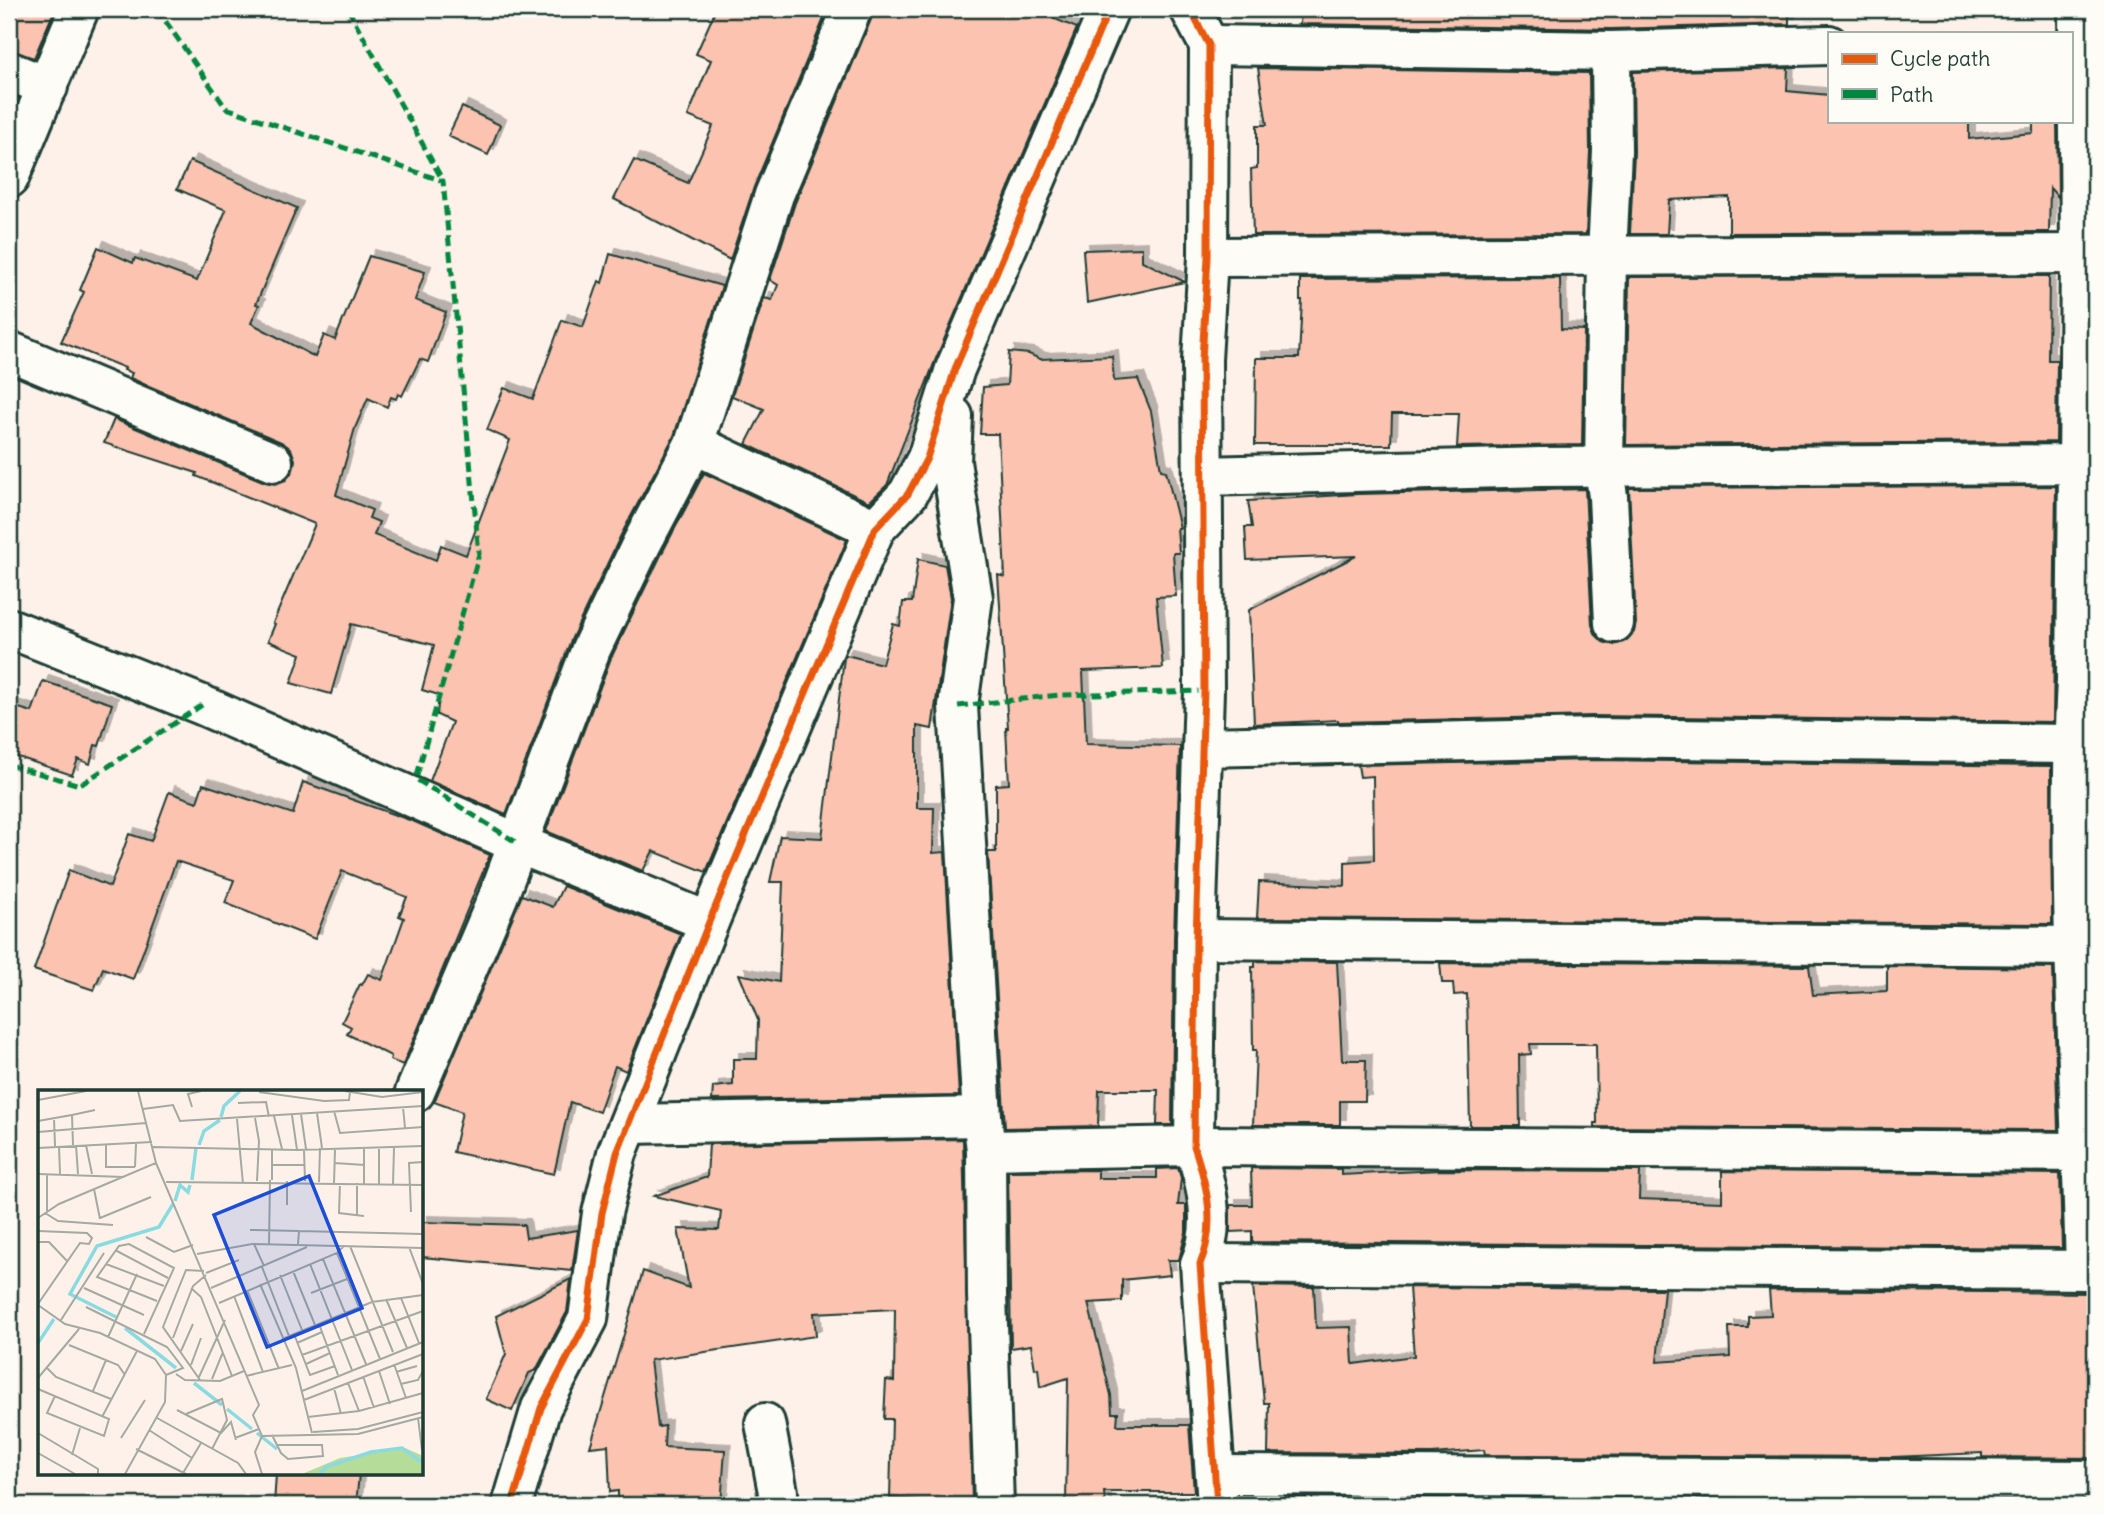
<svg xmlns="http://www.w3.org/2000/svg" width="2104" height="1514" font-family="Delius,sans-serif">
	<style>
		.building { fill: #fbc3b0; stroke: #1f3d34; stroke-width: 2; filter: url(#shadow) }
		.lines { fill: none; stroke-linecap: round; stroke-linejoin: round }
		.minor-casing { stroke: #1f3d34; stroke-width: 44 }
		.minor { stroke: #fdfcf7; stroke-width: 38 }
		.quiet { stroke: #00873e; stroke-width: 5; stroke-dasharray: 10 5; stroke-linecap: butt }
		.cycleway-casing { stroke: #fdfcf7; stroke-width: 11 }
		.cycleway { stroke: #e8590c; stroke-width: 7 }
		.inset-river { fill: none; stroke: #8adbe1; stroke-width: 3.5 }
		.inset-road { fill: none; stroke: #a4a9a1; stroke-width: 2 }
		.view { fill: #1d4ed8; fill-opacity: 0.15; stroke: #1d4ed8; stroke-width: 3.5 }
		.inset-edge { fill: none; stroke: #1f3d34; stroke-width: 3.5 }
	</style>
	<defs>
		<filter id="shadow"><feDropShadow dx="6" dy="-6" stdDeviation="0" flood-color="#0004"/></filter>
	</defs>
	<rect width="100%" height="100%" fill="#fdf1e9"/>
	<filter id="ink" filterUnits="userSpaceOnUse"><feTurbulence type="fractalNoise" baseFrequency=".0143" numOctaves="2"/><feDisplacementMap in="SourceGraphic" scale="14" xChannelSelector="R" yChannelSelector="G"/><feConvolveMatrix kernelMatrix="1 2 1 2 8 2 1 2 1" color-interpolation-filters="sRGB"/></filter>
	<g filter="url(#ink)">
		<g class="building">
			<path d="M9,9h46l-21,49 -25,-8z"/>
			<path d="M716,9h112l-74,178 -24,73 -116,-61 20,-39 54,23 25,-57 -25,-10 23,-56 -15,-6z"/>
			<path d="M873,9h158l46,19 -142,333 -48,124 -18,17 -123,-58 18,-35 -32,-13 32,-98 8,2 6,-15 -8,-5 25,-77 77,-186z"/>
			<path d="M1301,9h488v15l-178,5 -311,-5z"/>
			<path d="M1258,68l331,5 1,78 -4,83 -333,1 -2,-66 6,-1v-43h10z"/>
			<path d="M1788,68l-1,23 42,4v26h140v18l64,-6v-12h24l1,76 -8,-9 -1,44 -320,1v-36l-60,3 -2,34h-37l4,-82 -1,-80z"/>
			<path d="M462,107l38,18 -12,30 -40,-19z"/>
			<path d="M190,161l107,47 -41,96 3,1 -8,18 64,34 9,-22 11,5 34,-84 56,16 -10,28 31,12 -18,50 -8,-3 -18,37 -4,-2 -2,5 -5,-2 -4,10 -19,-9 -13,30 -19,67 36,15 -3,8 10,4 -5,13 62,25 5,-15 25,10 44,-115 -23,-10 17,-42 29,11 29,-79 21,7 16,-46 3,2 8,-29 112,32 -48,150 -53,99 -50,105 -65,174 -76,-33 22,-59 -15,-7 2,-20 -17,-5 12,-45 -83,-21 -20,70 -40,-11 10,-29 -33,-13 7,-17 -2,-1 42,-99 -119,-48 1,-3 -93,-30 10,-24 151,63 10,2 11,-4 7,-10 2,-10 -4,-11 -10,-7 -151,-64 2,-5 -8,-3 1,-2 -64,-26 23,-50 -4,-2 18,-43 35,16 2,-5 62,23 29,-71 -49,-21z"/>
			<path d="M1142,248v13l43,21 -98,21 -4,-53z"/>
			<path d="M2049,276l-1,84h9l-1,82 -430,3 3,-168z"/>
			<path d="M1560,278l1,51 23,1 -2,115 -125,2 2,-33h-67l-1,31h-136l1,-87h43l3,-58h-2v-21z"/>
			<path d="M1009,352l20,2 11,5 72,-3 2,25 24,-2 13,32 10,59 5,1 14,57h-3l2,25h-6l3,43 -20,1 7,71 -80,3 3,73 94,2 -6,192 -2,187h-15l1,-35h-59l-1,36 -93,2 -17,-276h8v-67l13,-1 -3,-56h2l-10,-153 7,2 -7,-143h-18l3,-47 24,-2z"/>
			<path d="M704,473l143,67 -141,332 -53,-21 -10,20 -97,-40 65,-173 50,-103z"/>
			<path d="M2056,486l-3,236 -460,-6 -255,6v-2l-84,4 -5,-114 107,-54 -109,4 -2,-33h7l-4,-26 110,-7 227,-5 7,136 4,10 7,7 11,3 12,-4 8,-9 2,-9 -7,-135z"/>
			<path d="M918,559l27,6 6,33 -19,131 -15,-3v82h17l-1,45 12,-1 14,244 -247,4 1,-13 20,-2v-26h24l1,-39 -19,-46 40,8 4,-100h-13l10,-46 42,2 22,-180 2,-3 36,9 11,-40 7,2 3,-24h9z"/>
			<path d="M43,681l69,23 -13,42 -4,-1 -5,19 -12,-5 -6,16 -63,-21v-49l23,7z"/>
			<path d="M1594,760l457,6 1,158 -795,-6 2,-36 86,4v-24l29,-2 -1,-84 -13,1 -2,-12z"/>
			<path d="M303,782l112,40 75,33 -87,210 -13,-5 1,-4 -44,-22 4,-7 -9,-5 18,-38 2,1 6,-11 14,6 22,-62 -5,-2 8,-19 -65,-26 -27,68 -90,-36 9,-23 -58,-19 -43,118 -30,-11 -9,22 -60,-20 35,-100 41,17 19,-53 22,7 18,-49 28,10 6,-18 90,30z"/>
			<path d="M563,886l118,48 -55,137 -11,-5 -16,46 -29,-10 -16,72 -101,-22 9,-40 -28,-10 88,-207 31,12z"/>
			<path d="M1255,961l82,1 5,98h24l-1,41h-25v24h-87l3,-75h-3l-1,-83h3z"/>
			<path d="M1440,963l369,3 4,29 74,-4v-25l166,2 5,162 -463,-3v-4h2l-1,-79h-66l1,10 -12,1 1,71h-50l-3,-132 -13,1 -1,-12h-11z"/>
			<path d="M963,1139l9,364 -82,-5 2,-79h-8l2,-39 8,1 1,-72 -81,4 2,23 -166,24 8,67 7,-1 -1,21 61,3 -4,55h-66v-7l-37,2v-9l-8,1 -2,-47 -18,2 53,-176 46,17 -11,-59 41,1 2,-19 -67,-15 53,-19 2,-33z"/>
			<path d="M1178,1168l3,10 -3,27h8v27l-7,28h-11l2,15 -48,5v21l-34,2 23,92 1,18h6l-1,12h72l5,67h-90l1,13h-39l2,-127 -28,9 -2,-19 -3,1 -4,-24 -20,3 -3,-177 90,-1v8h59v-9z"/>
			<path d="M1251,1168l90,1v6l99,-5 200,1 -1,28 83,3v-31l338,3 2,74 -810,-6v-11l-22,1v-27h22z"/>
			<path d="M422,1222l102,3 2,13 52,-8 -6,41 -150,-14z"/>
			<path d="M571,1279l-4,33 -31,58 -7,3 -17,38 -26,-12 20,-45 -10,-38z"/>
			<path d="M1253,1286l61,1 2,41 35,-1 2,37 61,-8 -5,-69 255,2 -7,73 73,-5 -1,-30h19v-11l23,-1 -2,-25 322,3v87h4v78l-113,-1v-4l-89,4 -408,-2 -1,-5 -52,4 -164,-1 1,-50h-5z"/>
			<path d="M276,1474h83l-3,31h-82z"/>
			<path d="M1267,1497h45l1,8h-46z"/>
			<path d="M1487,1498l85,1v6h-84z"/>
			<rect x="1698" y="1500" width="43" height="5"/>
			<path d="M1987,1501l108,1v3h-107z"/>
		</g>
		<g class="lines">
			<defs>
				<g id="minor">
					<path d="M852,9l-78,186 -80,249 181,85"/>
					<path d="M1190,9l19,36 -1,212 -6,103 2,331 -8,248 -2,207c13,39 23,79 6,118l17,241"/>
					<path d="M2078,9l2,245 -4,426c-10,196 4,394 9,590"/>
					<path d="M1209,45l402,6 218,-6"/>
					<path d="M1611,51l1,100 -5,104 -3,212 4,30 6,126"/>
					<path d="M9,71l39,16"/>
					<path d="M9,178l70,-169"/>
					<path d="M1208,257l887,-3"/>
					<path d="M9,351l264,111"/>
					<path d="M953,416l-2,46 22,136 -15,108 24,411 4,33 1,145 7,210"/>
					<path d="M1203,476l337,-9 555,-3"/>
					<path d="M9,628l193,77 317,139 190,78"/>
					<path d="M1203,747l391,-9 479,6"/>
					<path d="M1196,939l879,7"/>
					<path d="M415,1092l83,-195 93,-248 50,-104 53,-101"/>
					<path d="M629,1124l353,-7"/>
					<path d="M986,1150l208,-4 888,6"/>
					<path d="M1200,1264l895,6"/>
					<path d="M765,1423l13,69 -1,13"/>
					<path d="M1216,1475l879,5"/>
					<path d="M512,1505l29,-97 47,-89 14,-106 15,-60 92,-231 166,-393 33,-35 19,-36 28,-89 154,-360"/>
				</g>
			</defs>
			<use href="#minor" class="minor-casing"/>
			<use href="#minor" class="minor"/>
			<g class="quiet">
				<path d="M157,9l69,99 217,73 36,373 -63,225 103,65"/>
				<path d="M348,9l95,172"/>
				<path d="M958,706l101,-11 145,-4"/>
				<path d="M9,765l71,20 122,-80"/>
			</g>
			<defs>
				<g id="cycleway">
					<path d="M1190,9l19,36 -1,212 -6,103 2,331 -8,248 -2,207c13,39 23,79 6,118l17,241"/>
					<path d="M512,1505l29,-97 47,-89 14,-106 15,-60 92,-231 166,-393 33,-35 19,-36 28,-89 154,-360"/>
				</g>
			</defs>
			<use href="#cycleway" class="cycleway-casing"/>
			<use href="#cycleway" class="cycleway"/>
		</g>
	</g>
	<g transform="translate(38 1090)">
		<rect width="385" height="385" fill="#fdf1e9"/>
		<path d="M367,358l18,8v18h-121l38,-16z" fill="#b5dc98"/>
		<path class="inset-river" d="M183,27l3,-11 16,-15M161,55l5,-14 16,-11M154,90l4,-32M137,111l5,-16 8,7 2,-7M78,227l-46,-23 27,-48 62,-19 14,-23M87,238l51,40M0,253l16,-24M156,293l28,22M189,319l25,20M219,343l20,16M282,384l6,-7 45,-15 31,-4 21,15"/>
		<path class="inset-road" d="M307,1l37,6 41,-5M221,2l65,9 25,-1 1,-8M0,10l48,-9M200,13l28,-1 3,15M154,17l-4,-13 13,-3M365,17l2,21M105,19l30,-4 7,16 243,-15M296,21l6,22 83,-6M279,23l5,35M263,24l5,35M34,25l23,-5M254,25l5,35M236,26l8,33M16,28l1,28M217,28l4,23 -2,40M199,29l6,65M0,31l34,-6 1,30M0,42l108,-9M38,55l2,29M48,55l6,29M68,55v22h29M21,56l1,28M115,57l144,3 126,-4M0,58l114,-6M266,60l1,31M118,73l103,242 -6,10 9,21 -7,16 7,22M296,73l31,2M234,75h33M97,77l1,-23M0,84l86,3M9,84v37M234,90v-31M128,92l257,3M281,92l1,-34M296,93l1,-34M302,93l-1,30 25,3M355,94l1,-36M326,95v-37M341,95v-36M56,99l6,30M249,115v-24M373,122l-2,-49 14,-1M7,123l13,8 55,4M319,126v-33M0,128l21,-14 97,-41 -18,-72M62,128l51,-21M212,140l49,1M0,141l49,2 5,5 -3,6 -9,-1 -42,61M108,147l28,15 19,-7M0,152h11l19,20M216,154l10,22M231,154l1,-64M260,154l1,-13 124,3M312,156l43,106M371,157l14,37M77,160l53,28M299,163l43,106M159,164l55,-10 171,4M285,169l43,105M68,174l58,22M272,174l42,106M224,177l27,69M255,181l22,54M168,183l33,-13M242,185l22,55M222,194l36,84 16,65M46,198l60,27M153,198l10,9 31,79M173,198l96,-41M209,200l32,79M273,203l36,-14M196,206l29,76M363,208l18,45M348,209l21,49M181,213l118,-50 7,-7M0,215l27,19 35,9 55,26 11,16 -1,27 -40,72M48,217l81,40 16,21 -17,7M23,230l43,-67M281,234l19,51M106,244l30,-66 -45,-24 -10,2 -22,31 60,24M256,244l16,41 25,-9M70,247l29,-63M135,248l20,-52 13,-11M244,249l90,-37 51,-7M259,253l25,-11M31,255l49,20 7,10M143,261l12,-27M264,265l121,-44M268,274l24,-11M356,274l12,34M153,275l10,-27M9,278l9,9 55,22M341,281l11,33M358,282l21,-6M138,284l9,6 35,1 24,-10M208,286l46,-11M325,286l11,32M161,287l26,-57M0,288l41,-49M174,289l11,-27M162,290l-37,-53 23,-57 18,1M310,293l11,28M363,294l17,-4 5,-9M296,298l7,26M0,299l71,30 -5,17 -57,-23 8,-17M55,301l13,-31M264,301l121,-49M266,310l119,-46M139,320l44,23 10,-11 5,18M148,324l36,-15 5,21 -15,29M64,327l35,-66M270,327l51,-6 64,-18M119,328l81,45 8,11M380,328l4,32M111,340l43,28M275,342l45,-3 65,-17M0,343l60,36v5M234,345l9,18 7,6 35,-3 -1,-11h-45M224,346l96,-2 65,-17M83,348l24,-38M197,348l24,-9M98,359l50,25M0,363l37,21M34,365l8,-27M145,383l18,-30"/>
		<path class="view" d="M271,86l53,132 -95,39 -53,-132z"/>
		<rect width="385" height="385" class="inset-edge"/>
	</g>
	<rect width="2104" height="1514" fill="none" stroke="#fdfcf7" stroke-width="35"/>
	<rect x="18" y="18" width="2069" height="1479" fill="none" stroke="#1f3d34" stroke-width="2.5" filter="url(#ink)"/>
	<rect x="1828" y="32" width="245" height="91" fill="#fdfcf7" stroke="#a4b0a9" stroke-width="2"/>
	<rect x="1842" y="54" width="35" height="10" fill="#e8590c" stroke="#a4b0a9" stroke-width="2"/>
	<text x="1890" y="66" font-size="21" fill="#1f3d34">Cycle path</text>
	<rect x="1842" y="89" width="35" height="10" fill="#00873e" stroke="#a4b0a9" stroke-width="2"/>
	<text x="1890" y="102" font-size="21" fill="#1f3d34">Path</text>
</svg>
